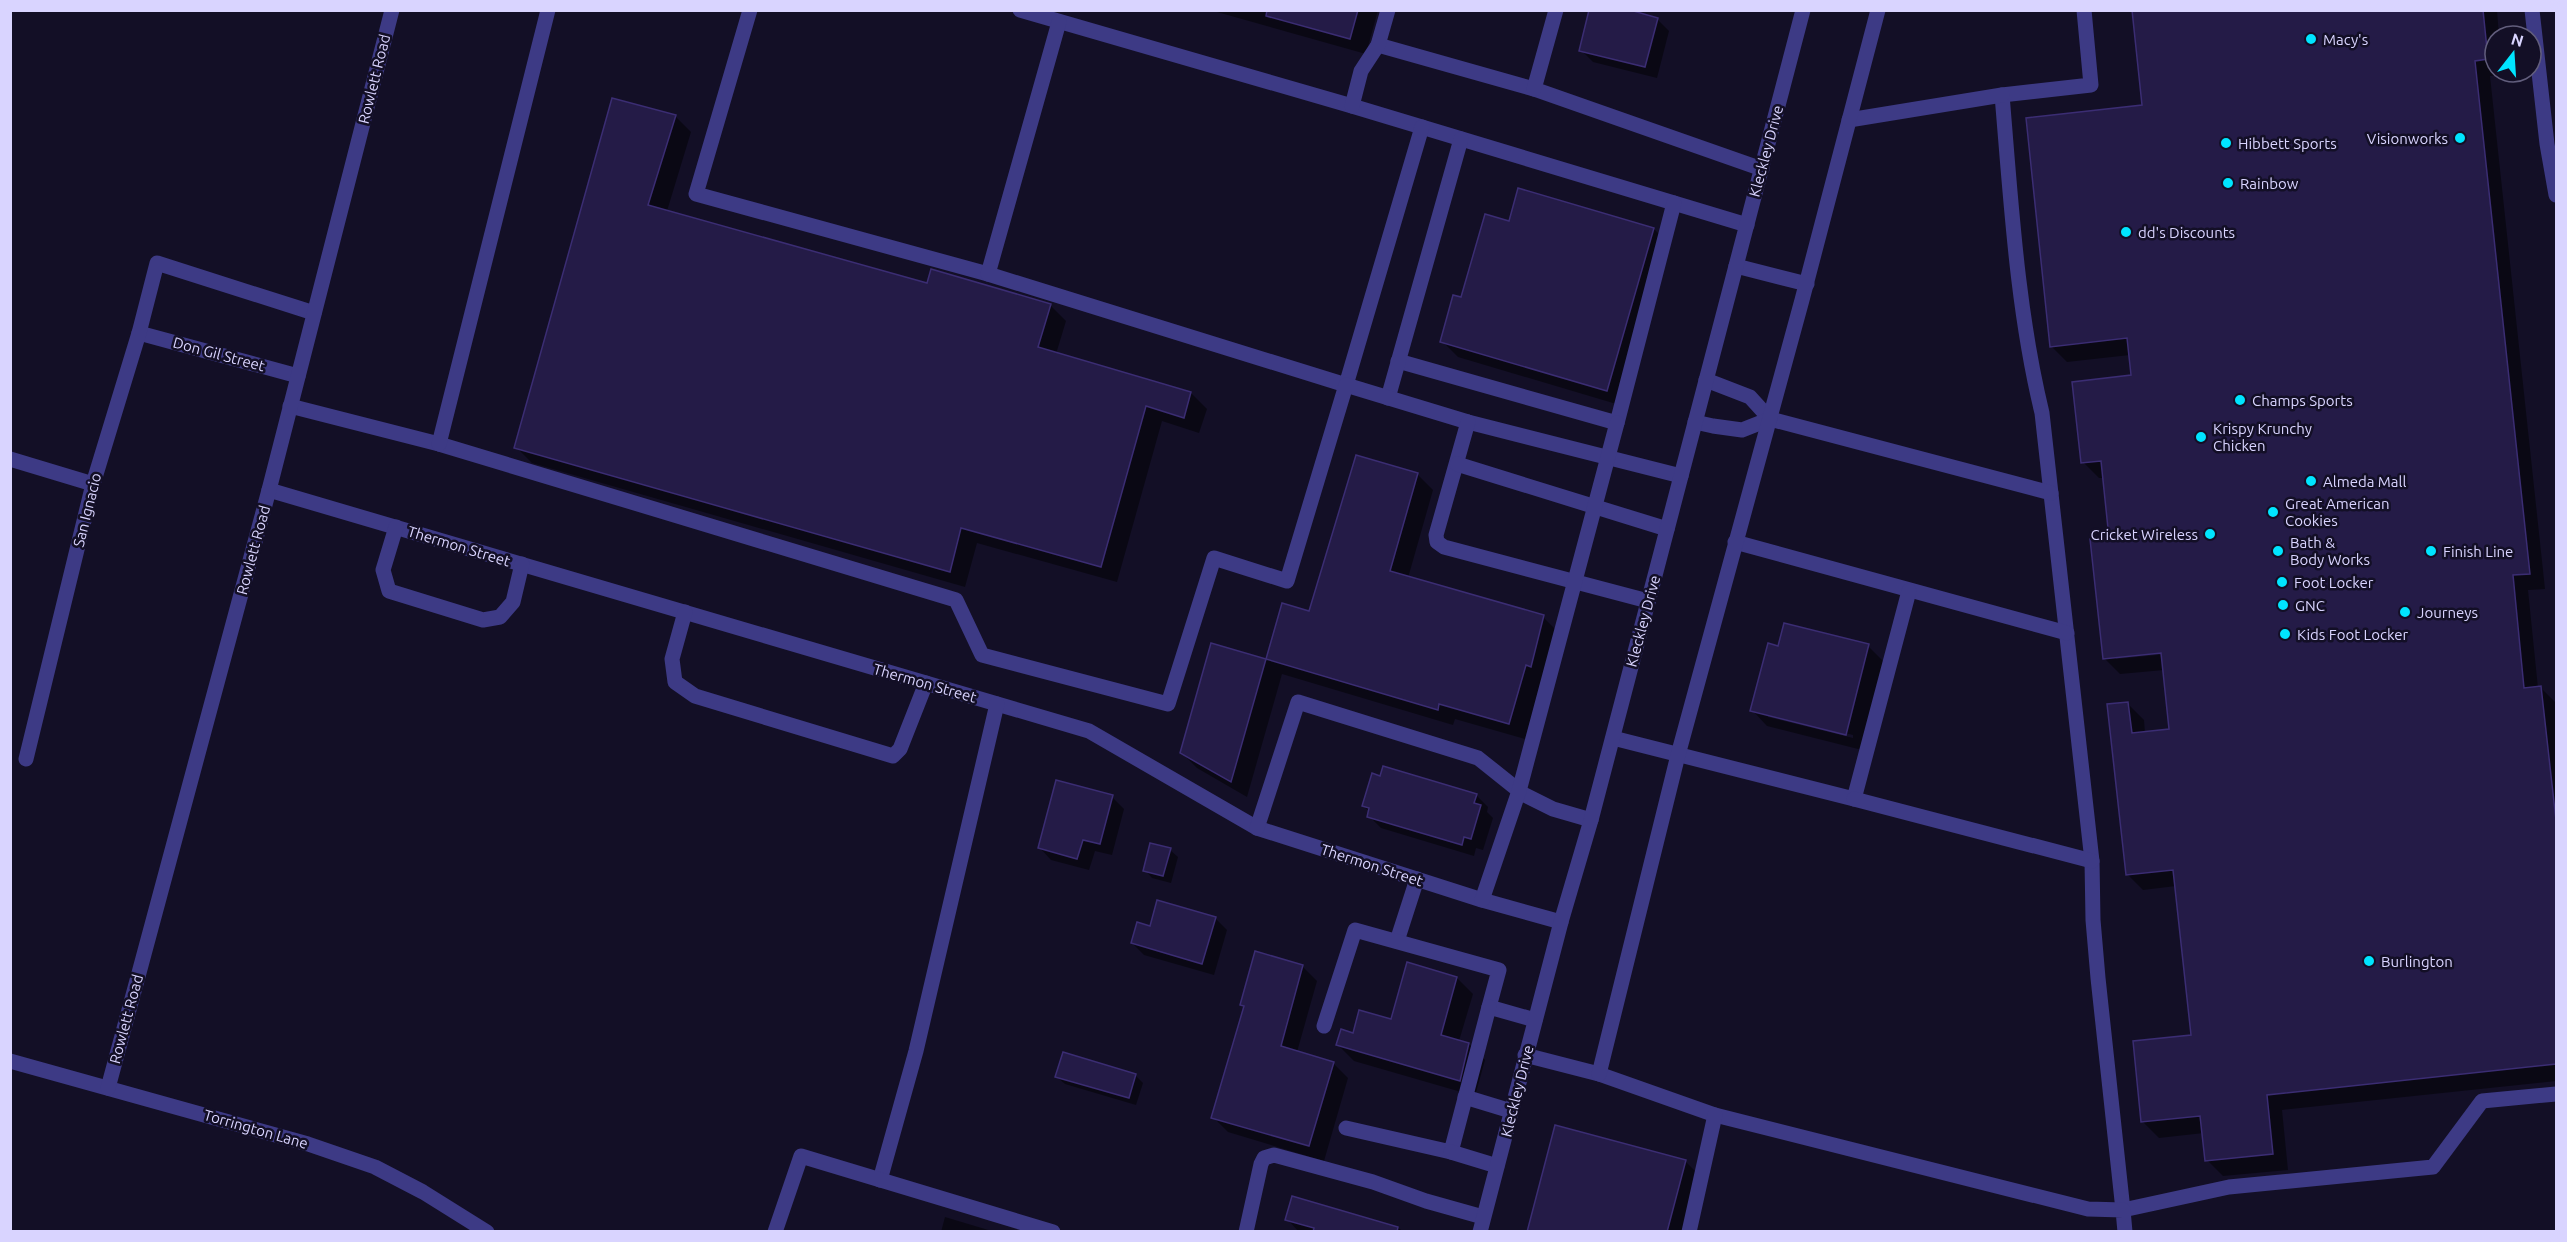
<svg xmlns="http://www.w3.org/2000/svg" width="2567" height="1242" font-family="Ubuntu,sans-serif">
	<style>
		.shadow { fill: #0007; fill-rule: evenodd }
		.building { fill: #241b47; stroke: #3b2d73; stroke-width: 1.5 }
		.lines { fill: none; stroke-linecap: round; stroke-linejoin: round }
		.minor { stroke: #3d3a85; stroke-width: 15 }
		.poi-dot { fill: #00e5ff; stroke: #130f26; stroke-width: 2 }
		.labels { text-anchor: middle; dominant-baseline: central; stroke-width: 5; stroke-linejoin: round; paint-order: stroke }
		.poi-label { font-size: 15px; fill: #d9d4ff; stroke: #130f26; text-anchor: start }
		.street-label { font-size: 15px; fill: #d9d4ff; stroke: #130f26 }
	</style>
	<rect width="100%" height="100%" fill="#130f26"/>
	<g class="shadow">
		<path d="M1210,10h168l-12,44z"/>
		<path d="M2133,10h364l2,26h-4v36h8v3l-13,1 55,513 -17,1 10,98h3l15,15v378l-274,29 6,60 -65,6 -16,-16 -3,-27 -45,5 -16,-16 49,-86 -16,-150 -33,4 -16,-16 1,-170 16,16 1,13 25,-3 -6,-60 -44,4 -16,-16 7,-119 -7,-61h-5l-16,-16 50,-85 -3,-22 -63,7 -16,-16 92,-240zM2168,651v3l-52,5v-3z"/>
		<path d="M1657,19l12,12 -12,47 -64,-16 -12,-12z"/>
		<path d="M675,116l16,16 -24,79 261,74 122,20 16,16 -10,33 135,39 16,16 -8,24 -37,-12 -45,161 -140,-39 -12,44 -433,-124 -16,-16z"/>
		<path d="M1519,190l135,39 16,16 -47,161 -165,-49 -16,-16 20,-42 48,-77z"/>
		<path d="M1417,474l16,16 -25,88 135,39 16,16 -17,47 -17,59 -70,-20 -2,6 -171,-51 -35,123 -50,-29 -16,-16 31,-107 55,16 16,-56 27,8z"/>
		<path d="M1868,646l16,16 -22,88 -95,-24 -15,-16 27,-63zM1768,714l85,21v3l-85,-21z"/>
		<path d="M1476,795l12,12 -1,5 6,6 -10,32 -7,-2 -2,8 -93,-28 -12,-12 1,-4 -7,-6z"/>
		<path d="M1112,797l12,12 -12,46 -17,-4 -6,19 -38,-10 -11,-12z"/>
		<path d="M1170,850l8,7 -7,26 -19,-5 -7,-8z"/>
		<path d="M1215,918l12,12 -13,45 -70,-20 -12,-12 19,-15z"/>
		<path d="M1302,966l15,15 -20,71 36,11 15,15 -24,83 -96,-29 -15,-15 32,-109 -3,-3z"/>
		<path d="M1457,978l16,16 -14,47 10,3 16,16 -10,36 -121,-35 -16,-16 16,-10 38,-14z"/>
		<path d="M1135,1075l8,8 -7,22 -71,-21 -8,-7z"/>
		<path d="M1685,1161l16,16 -14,55h-158z"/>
		<path d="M1293,1198l107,31 3,3h-104l-12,-13z"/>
		<path d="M945,1217l50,15h-54z"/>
	</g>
	<g class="building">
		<path d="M1267,10h91l-8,29 -84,-23z"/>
		<path d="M1589,10h41l28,8 -13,49 -66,-16z"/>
		<path d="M2132,10h351l5,49 -13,2 55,513 -17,1 11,113 17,-2 15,134v244l-289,31 6,59 -68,7 -5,-45 -59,6 -8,-81 58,-6 -18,-165 -47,5 -19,-171 21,-2 4,31 37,-4 -8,-76 -58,6 -13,-120 19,-1 -8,-77 -20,2 -9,-81 59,-7 -4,-37 -77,9 -24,-229 116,-13z"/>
		<path d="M612,98l64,17 -28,90 279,78 4,-14 120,35 -13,43 153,45 -7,26 -38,-12 -45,161 -140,-39 -11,44 -436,-124z"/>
		<path d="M1518,188l136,40 -47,163 -167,-49 13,-47 8,2 24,-83 24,7z"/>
		<path d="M1356,455l62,18 -28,98 154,44 -13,52 -5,-2 -17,59 -70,-20 -1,6 -172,-51 16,-56 27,8z"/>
		<path d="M1784,623l85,21 -23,91 -96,-24 18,-68 10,3z"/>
		<path d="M1211,643l55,16 -35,123 -51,-29z"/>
		<path d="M1383,766l94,28 -3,9 7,2 -10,34 -7,-2 -2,8 -95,-28 2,-9 -7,-2 10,-33 8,3z"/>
		<path d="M1056,780l57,15 -13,49 -17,-4 -6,19 -39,-11z"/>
		<path d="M1150,843l21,5 -8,28 -20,-5z"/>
		<path d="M1157,900l59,17 -14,47 -71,-21 6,-21 13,4z"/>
		<path d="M1255,951l48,14 -22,81 53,16 -25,84 -98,-28 33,-112 -4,-1z"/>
		<path d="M1407,962l50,15 -16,58 28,8 -9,38 -124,-36 5,-16 12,4 6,-23 32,9z"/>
		<path d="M1063,1052l73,22 -7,24 -74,-21z"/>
		<path d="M1555,1125l131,35 -19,72h-140z"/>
		<path d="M1292,1196l106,31 -1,5h-84l1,-4 -29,-8z"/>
	</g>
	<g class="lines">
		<g class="minor">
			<path d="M750,10l-54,184 292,80"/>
			<path d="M1020,10l332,96 395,119"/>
			<path d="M2084,10l7,75 -89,10c9,106 15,215 40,318l50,448 1,59 5,58 25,232 106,-23 204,-20 49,-66 74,-7"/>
			<path d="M2532,10l15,134 9,51"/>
			<path d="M1059,22l-71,252 358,111 76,-258"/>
			<path d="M1378,45l156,44 228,80"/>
			<path d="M1534,89l22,-79"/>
			<path d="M1352,106l9,-35 17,-26 10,-35"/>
			<path d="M1849,120l153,-25"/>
			<path d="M1736,266l71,18"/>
			<path d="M139,333l159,43"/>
			<path d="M1398,361l219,62 57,-220"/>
			<path d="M1706,380l44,17 20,22 281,74"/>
			<path d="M1388,398l73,-259"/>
			<path d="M290,406l149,38 517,156 26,55 186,49 46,-146 73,23 59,-196 122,37 213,54"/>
			<path d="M1468,422l-32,113 1,7 7,5 204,54"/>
			<path d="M1695,422l18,4 29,4 28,-11"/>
			<path d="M439,444l109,-434"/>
			<path d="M10,459l83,25"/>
			<path d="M1457,464l210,65"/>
			<path d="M269,490l820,241 168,97 225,72 79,22"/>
			<path d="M396,527l-13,43 6,21 94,29 17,-3 13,-15 9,-38"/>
			<path d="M1735,542l332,91"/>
			<path d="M685,612l-13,47 3,23 20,14 198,60 7,-7 26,-66"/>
			<path d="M1613,738l241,61 55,-208"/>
			<path d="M26,759l67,-275 46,-151 18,-70 157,50"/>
			<path d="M1854,799l238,62"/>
			<path d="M1257,828l41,-126 180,56 45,36 30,15 38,11"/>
			<path d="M1482,900l37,-109 98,-368"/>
			<path d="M1397,941l20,-62"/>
			<path d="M1324,1026l31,-96 144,40 -10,37 46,13"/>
			<path d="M1525,1055l74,19 116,41 373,94 35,1 2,22"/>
			<path d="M10,1061l298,83 67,23 48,25 64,40"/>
			<path d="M1599,1074l79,-319 124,-455 76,-290"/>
			<path d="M108,1088l161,-598 123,-480"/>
			<path d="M1465,1097l46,14"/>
			<path d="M1346,1128l105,24 38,-145"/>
			<path d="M1451,1152l46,14"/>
			<path d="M880,1180l36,-129 81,-347"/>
			<path d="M775,1232l26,-76 252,76"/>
			<path d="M1246,1232l15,-68 3,-6 10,-3 99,27 53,19 57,16"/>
			<path d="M1480,1232l81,-310 30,-102 212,-810"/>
			<path d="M1689,1232l26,-117"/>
		</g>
	</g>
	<g class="poi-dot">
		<circle cx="2311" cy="39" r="6"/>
		<circle cx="2460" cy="138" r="6"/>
		<circle cx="2226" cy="143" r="6"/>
		<circle cx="2228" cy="183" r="6"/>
		<circle cx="2126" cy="232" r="6"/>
		<circle cx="2240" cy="400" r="6"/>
		<circle cx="2201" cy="437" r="6"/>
		<circle cx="2311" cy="481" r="6"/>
		<circle cx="2273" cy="512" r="6"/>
		<circle cx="2210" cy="534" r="6"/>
		<circle cx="2278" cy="551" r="6"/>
		<circle cx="2431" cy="551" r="6"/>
		<circle cx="2282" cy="582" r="6"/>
		<circle cx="2283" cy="605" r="6"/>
		<circle cx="2405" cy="612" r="6"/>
		<circle cx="2285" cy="634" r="6"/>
		<circle cx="2369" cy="961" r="6"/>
	</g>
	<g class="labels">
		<g class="poi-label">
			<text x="2323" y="39">Macy's</text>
			<text x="2448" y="138" text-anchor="end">Visionworks</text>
			<text x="2238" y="143">Hibbett Sports</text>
			<text x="2240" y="183">Rainbow</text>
			<text x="2138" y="232">dd's Discounts</text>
			<text x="2252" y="400">Champs Sports</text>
			<text x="2213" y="428">Krispy Krunchy<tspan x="2213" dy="17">Chicken</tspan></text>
			<text x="2323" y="481">Almeda Mall</text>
			<text x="2285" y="503">Great American<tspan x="2285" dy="17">Cookies</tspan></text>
			<text x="2198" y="534" text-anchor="end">Cricket Wireless</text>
			<text x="2290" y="542">Bath &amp;<tspan x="2290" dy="17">Body Works</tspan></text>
			<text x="2443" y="551">Finish Line</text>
			<text x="2294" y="582">Foot Locker</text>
			<text x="2295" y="605">GNC</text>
			<text x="2417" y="612">Journeys</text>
			<text x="2297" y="634">Kids Foot Locker</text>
			<text x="2381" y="961">Burlington</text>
		</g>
		<g class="street-label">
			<text transform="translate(374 79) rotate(-76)">Rowlett Road</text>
			<text transform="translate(1766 151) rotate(-75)">Kleckley Drive</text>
			<text transform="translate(219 354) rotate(15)">Don Gil Street</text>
			<text transform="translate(87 510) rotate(-76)">San Ignacio</text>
			<text transform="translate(459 546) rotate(17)">Thermon Street</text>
			<text transform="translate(253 550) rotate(-75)">Rowlett Road</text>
			<text transform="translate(1643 621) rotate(-75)">Kleckley Drive</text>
			<text transform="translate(925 683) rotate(16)">Thermon Street</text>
			<text transform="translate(1372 865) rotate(18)">Thermon Street</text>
			<text transform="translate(126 1019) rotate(-75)">Rowlett Road</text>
			<text transform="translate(1517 1091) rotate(-76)">Kleckley Drive</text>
			<text transform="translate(256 1129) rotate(16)">Torrington Lane</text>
		</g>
	</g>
	<rect width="2567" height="1242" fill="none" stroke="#d9d4ff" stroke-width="24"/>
	<g transform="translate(2513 54) rotate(17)"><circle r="28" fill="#130f26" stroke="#625e7d" stroke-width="1.5"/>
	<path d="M0-4.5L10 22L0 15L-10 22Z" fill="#00e5ff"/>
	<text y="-9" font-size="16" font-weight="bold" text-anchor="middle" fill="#d9d4ff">N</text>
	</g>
</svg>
